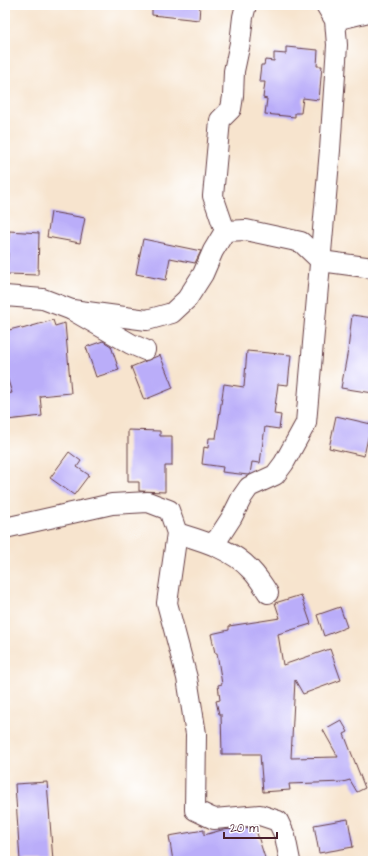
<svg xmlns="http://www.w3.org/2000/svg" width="378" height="866" font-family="'Architects Daughter',sans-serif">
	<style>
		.building { fill: #baadf9 }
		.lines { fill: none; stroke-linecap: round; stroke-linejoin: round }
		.street-casing { stroke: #643d43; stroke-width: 22 }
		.street { stroke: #fff; stroke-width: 20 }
	</style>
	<rect width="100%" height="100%" fill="#fff"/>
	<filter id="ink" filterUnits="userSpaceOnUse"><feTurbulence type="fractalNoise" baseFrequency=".025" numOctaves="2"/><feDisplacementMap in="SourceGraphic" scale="8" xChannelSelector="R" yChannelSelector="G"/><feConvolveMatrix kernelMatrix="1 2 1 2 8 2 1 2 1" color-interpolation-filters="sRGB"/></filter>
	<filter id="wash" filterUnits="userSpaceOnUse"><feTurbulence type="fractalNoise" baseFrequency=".012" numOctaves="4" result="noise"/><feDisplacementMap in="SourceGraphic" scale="16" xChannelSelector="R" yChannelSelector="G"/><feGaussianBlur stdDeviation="0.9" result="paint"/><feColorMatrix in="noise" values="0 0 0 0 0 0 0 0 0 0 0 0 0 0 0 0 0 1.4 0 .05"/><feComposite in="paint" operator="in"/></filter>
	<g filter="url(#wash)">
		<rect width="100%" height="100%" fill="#f7e4ce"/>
		<g id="blocks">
			<g class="building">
				<path d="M152,5h48l-1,15 -47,-5z"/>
				<path d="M286,47l32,3 -1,16h5l-3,34 -16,-2 -2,15h-6v4l-30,-3 2,-15 -4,-1 2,-16h-6l2,-17h3l1,-5 9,1v-8l12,1z"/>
				<path d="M51,212l34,6 -5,25 -33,-6z"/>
				<path d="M9,231l30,2 -1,42 -31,-1z"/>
				<path d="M143,239l58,12 -6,12 -25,-5 -4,22 -30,-6z"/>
				<path d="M352,315l21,3v75l-32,-5 7,-38z"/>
				<path d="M53,320l2,6 10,-3 6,70 -31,3 2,20 -35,4 -2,-26 7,-1 -7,-22v-40l16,-4 1,2z"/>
				<path d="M103,341l8,5 8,24 -23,7 -10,-30z"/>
				<path d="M247,351l44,4 -3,30 -10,-1 -4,30 7,1 -2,14 -14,-2 -5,36 -8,-1 -2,12 -2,1 -26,-3 1,-5 -21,-3 2,-17 4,1 1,-10h7l8,-54 20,3z"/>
				<path d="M160,355l13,33 -29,12 -13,-33z"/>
				<path d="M336,416l35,8 -7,32 -35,-8z"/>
				<path d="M128,430l32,1v5h12v30h-7v26l-26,-1v-9h-11z"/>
				<path d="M69,452l12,9 -4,6 12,8 -15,20 -24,-17z"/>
				<path d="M301,595l10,29 -33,10 5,31 47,-16 11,31 -38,14 -8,-14 -4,78 47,-1 -15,-27 18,-10 7,12 -4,2 21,54 -8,4 -7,-12 -7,2 -54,2 1,6 -27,2 -3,-38h-38l-1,-40h-2l-3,-13 4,-1 -2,-15 4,-1 -5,-31h-2l-4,-19 18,-4v-4l51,-8 -5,-15z"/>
				<path d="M340,607l7,20 -23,9 -7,-21z"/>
				<path d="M47,782l6,79h-33l-5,-77z"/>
				<path d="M348,819l5,28 -34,6 -5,-28z"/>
				<path d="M255,827l11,34h-93l-4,-25 35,-6v5l18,-5z"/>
			</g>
		</g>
	</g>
	<g filter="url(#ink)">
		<use href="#blocks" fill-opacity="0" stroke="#643d43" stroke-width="1"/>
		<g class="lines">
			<defs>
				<g id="street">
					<path d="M335,20l38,-9"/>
					<path d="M225,231l-12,-35 7,-76 11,-11 2,-13 1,-25 6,-28 3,-26 3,-12"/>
					<path d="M5,296l38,3 29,11 59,34 14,6"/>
					<path d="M72,310l75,10 25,-7 15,-14 16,-25 10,-23 12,-20 21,-1 55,12 20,19 52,7"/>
					<path d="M5,528l107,-24 36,-2 21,8 8,23 -10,70 20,75 9,56 -1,76 19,9 46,-4 18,6 7,15 5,25"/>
					<path d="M177,533c26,8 55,16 74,37 7,7 12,15 17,23"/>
					<path d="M212,544l7,-7 13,-20 10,-20 7,-10 26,-12 9,-12 22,-40 24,-273 7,-105 -2,-25 -9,-15"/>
				</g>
			</defs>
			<use href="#street" class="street-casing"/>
			<use href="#street" class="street"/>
		</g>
	</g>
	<rect width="378" height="866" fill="none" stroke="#fff" stroke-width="20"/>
	<path d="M224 832v6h53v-6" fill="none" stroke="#4a1f2b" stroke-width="2"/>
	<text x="230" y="832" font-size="12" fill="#4a1f2b" stroke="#ffffff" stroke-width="3" paint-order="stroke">20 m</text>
</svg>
